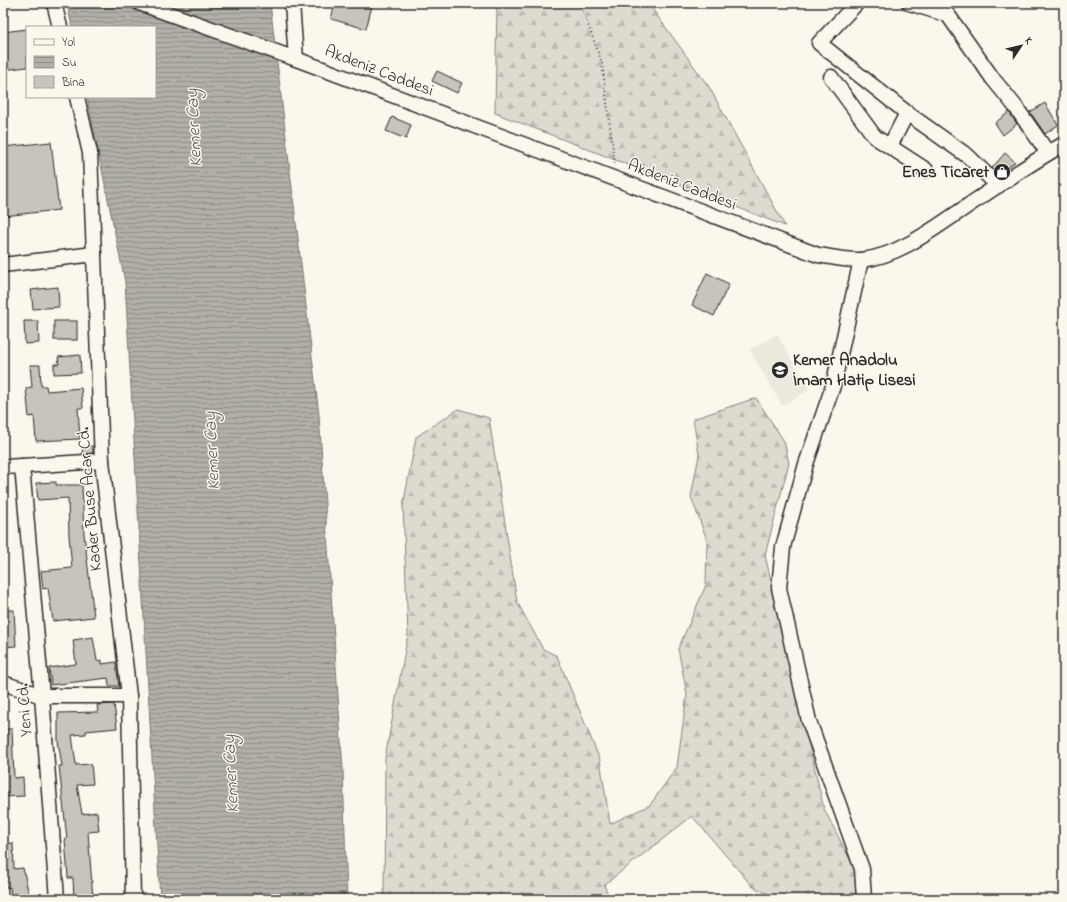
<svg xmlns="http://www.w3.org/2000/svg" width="1067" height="902" font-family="'Indie Flower',sans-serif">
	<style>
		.built { fill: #ebe8de }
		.forest { fill: url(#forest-firs); stroke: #84827e }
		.water { fill: url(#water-rules); stroke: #7b7a75 }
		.building { fill: #c7c4bc; stroke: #2b2b2b }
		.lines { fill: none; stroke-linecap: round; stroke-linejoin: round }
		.minor-casing { stroke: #2b2b2b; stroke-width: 17 }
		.path { stroke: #2b2b2b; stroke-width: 2; stroke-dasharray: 1 3; stroke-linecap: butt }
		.minor { stroke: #fbf7ec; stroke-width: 14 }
		.labels { text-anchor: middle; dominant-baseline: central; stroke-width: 3; stroke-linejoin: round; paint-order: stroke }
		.street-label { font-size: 17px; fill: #2b2b2b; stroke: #fbf7ec }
		.poi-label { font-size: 17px; font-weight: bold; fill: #2b2b2b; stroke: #fbf7ec; text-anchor: end }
		.water-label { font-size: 18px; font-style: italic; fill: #5a5956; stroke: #fbf7ec }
	</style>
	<defs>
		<pattern id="forest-firs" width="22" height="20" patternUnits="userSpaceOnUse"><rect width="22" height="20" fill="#dddad0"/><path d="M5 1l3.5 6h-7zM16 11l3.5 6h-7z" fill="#bebbb3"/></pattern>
		<pattern id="water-rules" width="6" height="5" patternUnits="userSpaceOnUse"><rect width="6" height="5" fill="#b1afa7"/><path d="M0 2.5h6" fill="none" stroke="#908f88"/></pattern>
	</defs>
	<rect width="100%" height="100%" fill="#fbf7ec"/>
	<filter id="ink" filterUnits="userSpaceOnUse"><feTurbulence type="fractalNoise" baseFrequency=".025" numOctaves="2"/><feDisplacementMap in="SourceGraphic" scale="8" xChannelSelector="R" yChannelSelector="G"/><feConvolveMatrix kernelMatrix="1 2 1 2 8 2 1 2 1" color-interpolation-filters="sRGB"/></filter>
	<g filter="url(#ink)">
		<path class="built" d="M777,334l32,56 -27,16 -32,-56z"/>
		<g class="forest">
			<path d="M497,3h151l61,84 76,139 -290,-113z"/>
			<path d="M756,398l28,43 5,22 -24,92 59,254 33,64v26h-79l-26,-13 -60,-70 -88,69 6,14h-226l1,-141 23,-124 -5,-128 13,-69 42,-28 31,9 28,184 26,47 14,7 43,104 10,64 40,-19 27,-38 10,-73 -9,-45 28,-64 1,-45 -16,-43 8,-42 -6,-36z"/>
		</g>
		<path class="water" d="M67,3h203l49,412 24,355 4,129h-187l-35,-617 -38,-185h68v-70h-83z"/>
		<g class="building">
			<path d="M335,3h28l9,3 -6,23 -35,-10z"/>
			<path d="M27,29v38l-24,3v-38z"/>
			<path d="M437,71l25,12 -5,10 -25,-12z"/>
			<path d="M1045,103l13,22 -13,9 -15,-22z"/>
			<path d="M1009,112l8,12 -14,11 -8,-12z"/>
			<path d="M392,117l19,8 -5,14 -20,-8z"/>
			<path d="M51,142l8,68 -56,6v-69z"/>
			<path d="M1005,153l10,9 -16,13 -7,-7z"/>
			<path d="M707,273l22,11 -15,32 -22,-11z"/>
			<path d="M58,287l1,20 -26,2 -2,-19z"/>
			<path d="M24,321h14l1,22 -14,1z"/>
			<rect x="54" y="321" width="23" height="19"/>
			<path d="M80,355l1,18 -27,1v-10h5l-1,-7z"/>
			<path d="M30,365h10l1,21h5l1,5 34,-3 2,20h-5l2,31 -44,2 -2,-25 -5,1 -3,-29 6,-1z"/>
			<path d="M93,446v7l-10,1 -1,-7z"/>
			<path d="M56,482v3h26l2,49 10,83 -41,4 -5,-33 -5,1 -2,-18 31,-3 -3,-32 -1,-38 -30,2 -2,-17z"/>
			<path d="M3,610h11l2,36 -13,1z"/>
			<path d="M93,637l4,24 5,-1v4l14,-2 3,24h-10l-1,-8 -57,7 -2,-17 27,-4 -3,-24z"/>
			<path d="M114,704l3,24 -31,3v3l-14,1 4,30 15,-1 2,20 -16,1 5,29 15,-2 2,19 -11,1 5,67h-19l-1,-21h-5l-3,-39h2l-8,-73h3l-4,-25v-28l40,-1 -1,-7z"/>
			<path d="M3,729h9l2,49 9,-1 1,19 -21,1z"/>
			<path d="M13,843l1,26 9,-1 7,31h-19l-1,-12 -3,1 -4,-12v-32z"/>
		</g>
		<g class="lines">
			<defs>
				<g id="minor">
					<path d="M54,3l6,24"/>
					<path d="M139,3l157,56 522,196c14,2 29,6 43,5 37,-3 75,-33 105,-53 33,-22 64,-44 98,-63"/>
					<path d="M292,3l4,56"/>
					<path d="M857,3l-38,40 88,70 62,44 29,29"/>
					<path d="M909,3l39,12 45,64 22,27 33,47"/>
					<path d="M831,77l44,60 51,33"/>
					<path d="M77,97l13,56 12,308 27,235 4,203"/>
					<path d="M890,146l17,-33"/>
					<path d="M861,260l-28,126 -27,78 -23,83 -4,41 30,133 53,148 2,30"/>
					<path d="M3,265l91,-11"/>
					<path d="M22,466l80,-5"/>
					<path d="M3,467l19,-1 20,230 15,203"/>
					<path d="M3,683l39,13h87"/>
				</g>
			</defs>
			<use href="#minor" class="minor-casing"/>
			<path class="path" d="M580,3l22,60 13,103"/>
			<use href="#minor" class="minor"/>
		</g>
	</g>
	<defs>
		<symbol id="shop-disc" viewBox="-11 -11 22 22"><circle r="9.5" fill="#2b2b2b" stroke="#fbf7ec"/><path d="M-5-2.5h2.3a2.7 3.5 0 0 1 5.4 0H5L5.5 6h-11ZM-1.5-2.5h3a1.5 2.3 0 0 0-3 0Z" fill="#fff"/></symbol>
		<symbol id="school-disc" viewBox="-11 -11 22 22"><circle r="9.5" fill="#2b2b2b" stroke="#fbf7ec"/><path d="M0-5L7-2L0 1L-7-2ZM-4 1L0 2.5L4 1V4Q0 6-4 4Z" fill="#fff"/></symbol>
	</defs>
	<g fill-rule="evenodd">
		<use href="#shop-disc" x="992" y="162" width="20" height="20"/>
		<use href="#school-disc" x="770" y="360" width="20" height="20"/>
	</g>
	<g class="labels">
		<g class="street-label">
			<text transform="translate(379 71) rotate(21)">Akdeniz Caddesi</text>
			<text transform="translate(682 185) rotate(21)">Akdeniz Caddesi</text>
			<text transform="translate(90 499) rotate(-95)">Kader Buse Acar Cd.</text>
			<text transform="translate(25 710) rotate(-94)">Yeni Cd.</text>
		</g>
		<g class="poi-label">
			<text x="989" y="172">Enes Ticaret</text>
			<text x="793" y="360" text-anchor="start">Kemer Anadolu<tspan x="793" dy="20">İmam Hatip Lisesi</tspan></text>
		</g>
		<g class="water-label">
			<text transform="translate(195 128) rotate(-93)">Kemer Cay</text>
			<text transform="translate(213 451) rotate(-93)">Kemer Cay</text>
			<text transform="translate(232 774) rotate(-93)">Kemer Cay</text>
		</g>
	</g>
	<rect width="1067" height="902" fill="none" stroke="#fbf7ec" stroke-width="16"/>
	<rect x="8" y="8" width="1051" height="886" fill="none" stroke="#2b2b2b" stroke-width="1.5" filter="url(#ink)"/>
	<rect x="26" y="26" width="130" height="72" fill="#fbf7ec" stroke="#a8a59f"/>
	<rect x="34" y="39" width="20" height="6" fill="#fbf7ec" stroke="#a8a59f"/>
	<text x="62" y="46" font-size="12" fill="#2b2b2b">Yol</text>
	<rect x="34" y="56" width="20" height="12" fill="url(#water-rules)" stroke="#a8a59f"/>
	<text x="62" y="66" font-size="12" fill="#2b2b2b">Su</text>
	<rect x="34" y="76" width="20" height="12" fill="#c7c4bc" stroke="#a8a59f"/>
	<text x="62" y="86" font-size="12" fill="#2b2b2b">Bina</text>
	<g transform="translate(1021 46) rotate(55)" stroke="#fbf7ec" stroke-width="3" paint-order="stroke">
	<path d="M0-3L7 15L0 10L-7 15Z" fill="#2b2b2b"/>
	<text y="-6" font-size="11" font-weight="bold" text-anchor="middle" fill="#2b2b2b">K</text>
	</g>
</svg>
